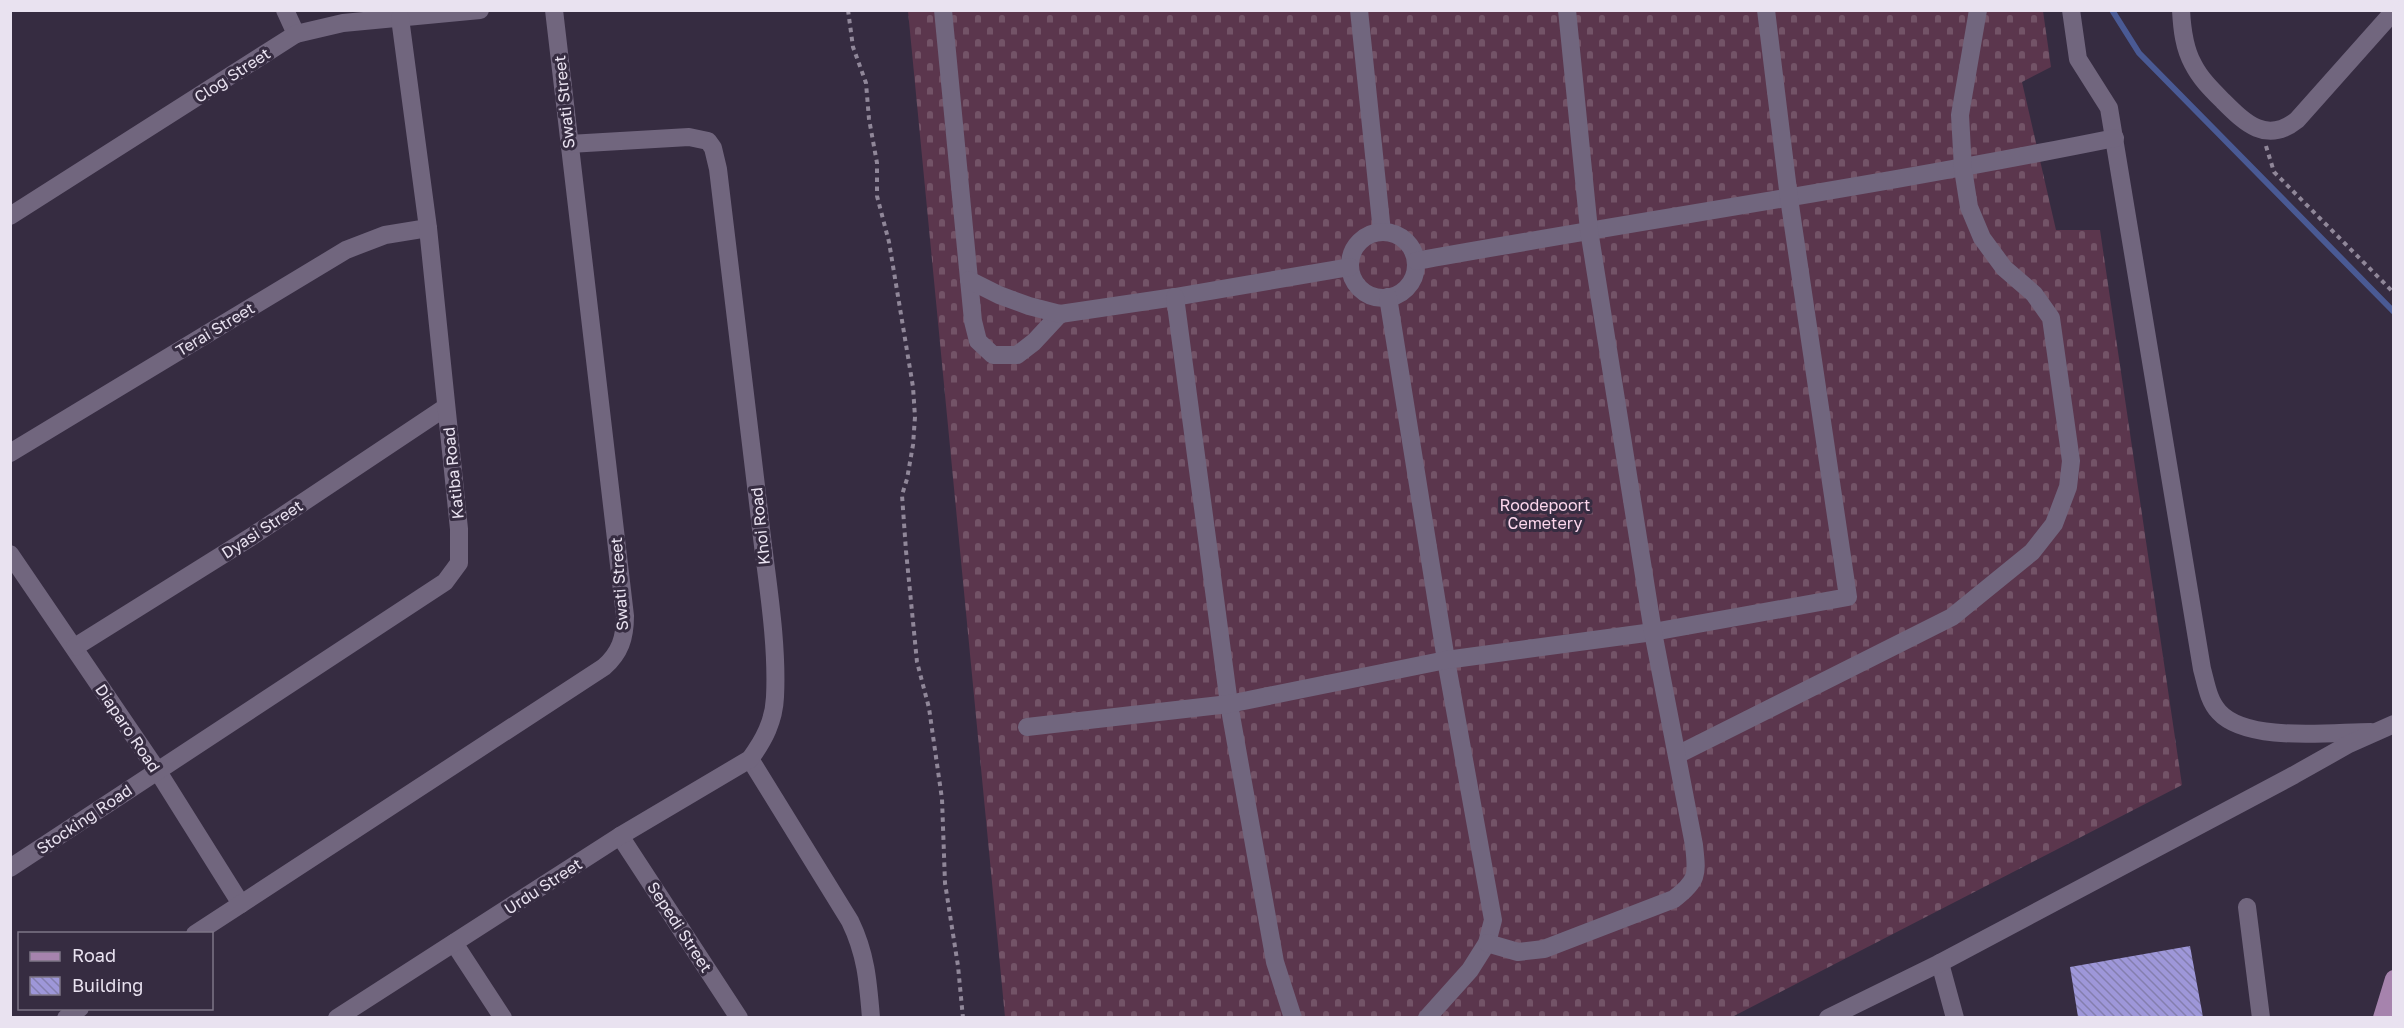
<svg xmlns="http://www.w3.org/2000/svg" width="2404" height="1028" font-family="'Golos Text',sans-serif">
	<style>
		.cemetery { fill: url(#cemetery-stones) }
		.lines { fill: none; stroke-linecap: round; stroke-linejoin: round }
		.stream { stroke: #4a5a94; stroke-width: 6 }
		.building { fill: url(#building-back-hatch) }
		.path { stroke: #908799; stroke-width: 4; stroke-dasharray: 4.5 4.5; stroke-linecap: butt }
		.minor { stroke: #71667e; stroke-width: 18 }
		.major { stroke: #a683ad; stroke-width: 18 }
		.labels { text-anchor: middle; dominant-baseline: central; stroke-width: 6; stroke-linejoin: round; paint-order: stroke }
		.street-label { font-size: 16px; fill: #e9e2f0; stroke: #362c41 }
		.park-label { font-size: 16px; fill: #fdd7ed; stroke: #362c41 }
	</style>
	<defs>
		<pattern id="cemetery-stones" width="16" height="16" patternUnits="userSpaceOnUse" patternTransform="scale(1.5)"><rect width="16" height="16" fill="#5b364d"/><path d="M2 7V4a2 2 0 0 1 4 0v3zM10 15v-3a2 2 0 0 1 4 0v3z" fill="#735367"/></pattern>
		<pattern id="building-back-hatch" width="6" height="6" patternUnits="userSpaceOnUse" patternTransform="scale(1.5)"><rect width="6" height="6" fill="#9e97d9"/><path d="M-1 5l2 2M0 0l6 6M5-1l2 2" fill="none" stroke="#847eae"/></pattern>
	</defs>
	<rect width="100%" height="100%" fill="#362c41"/>
	<path class="cemetery" d="M908,11h1135l8,56 -29,15 34,148h44l82,555 -450,232h-727z"/>
	<g class="lines">
		<path class="stream" d="M2112,10l27,43 255,259"/>
	</g>
	<path class="building" d="M2190,946l13,71h-125l-8,-50z"/>
	<g class="lines">
		<g class="path">
			<path d="M848,10l5,37 13,36 3,36 8,44v33l12,46 24,145 2,30 -2,28 -6,34 -5,16 4,56 11,111 12,46 13,91 3,84 13,83 5,52"/>
			<path d="M2266,146l8,26 120,121"/>
		</g>
		<g class="minor">
			<path d="M285,10l11,24"/>
			<path d="M943,10l30,311 5,20 15,14h24l17,-13 26,-28"/>
			<path d="M1359,10l23,222"/>
			<path d="M2071,10l7,49 31,49 93,561c4,14 6,31 17,43 28,31 113,20 152,20"/>
			<path d="M2181,10c1,19 3,38 12,54 7,14 18,25 29,36 22,22 44,45 75,20l97,-109"/>
			<path d="M10,216l286,-182 47,-11 137,-13"/>
			<circle cx="1383" cy="265" r="33"/>
			<path d="M1416,261c233,-42 467,-76 699,-123"/>
			<path d="M969,280l30,15 30,11 31,8 115,-17 175,-30"/>
			<path d="M1175,297l54,407 46,258 18,56"/>
			<path d="M1388,297l58,363 47,260 -6,23 -17,27 -43,48"/>
			<path d="M10,453l336,-203 39,-15 43,-7"/>
			<path d="M10,554l147,216 84,134"/>
			<path d="M75,647l176,-110 195,-130"/>
			<path d="M1027,727l202,-23 217,-44 207,-28 195,-35 -59,-399 -23,-188"/>
			<path d="M1677,755l275,-138 80,-65 22,-28 14,-37 3,-26 -20,-143 -17,-24 -30,-26 -22,-30 -13,-31 -6,-38 -3,-54 18,-105"/>
			<path d="M750,759l100,162c16,33 18,60 21,97"/>
			<path d="M620,836l119,182"/>
			<path d="M10,868l435,-286 14,-19v-34l-31,-301 -28,-210"/>
			<path d="M2247,907l14,111"/>
			<path d="M195,934l409,-267c16,-14 21,-29 21,-51l-71,-606"/>
			<path d="M454,943l49,75"/>
			<path d="M1487,943l31,9 26,-3 130,-50c25,-19 23,-25 20,-54l-41,-213 -64,-402 -22,-220"/>
			<path d="M1940,963l15,55"/>
			<path d="M66,1018l14,-10"/>
			<path d="M337,1018l283,-182 130,-77c14,-19 24,-38 25,-62 3,-60 -10,-126 -16,-186 -13,-114 -27,-228 -41,-342l-5,-21 -5,-7 -19,-4 -120,7"/>
			<path d="M1828,1018l112,-55 354,-188 55,-31 45,-20"/>
		</g>
		<path class="major" d="M2382,1018l12,-39"/>
	</g>
	<g class="labels">
		<g class="street-label">
			<text transform="translate(232 75) rotate(-33)">Clog Street</text>
			<text transform="translate(564 102) rotate(-96)">Swati Street</text>
			<text transform="translate(215 329) rotate(-31)">Terai Street</text>
			<text transform="translate(453 473) rotate(-96)">Katiba Road</text>
			<text transform="translate(760 526) rotate(-96)">Khoi Road</text>
			<text transform="translate(262 529) rotate(-33)">Dyasi Street</text>
			<text transform="translate(619 584) rotate(-94)">Swati Street</text>
			<text transform="translate(128 728) rotate(56)">Diaparo Road</text>
			<text transform="translate(84 819) rotate(-34)">Stocking Road</text>
			<text transform="translate(543 886) rotate(-33)">Urdu Street</text>
			<text transform="translate(680 927) rotate(57)">Sepedi Street</text>
		</g>
		<g class="park-label">
			<text x="1545" y="505">Roodepoort<tspan x="1545" dy="18">Cemetery</tspan></text>
		</g>
	</g>
	<rect width="2404" height="1028" fill="none" stroke="#e9e2f0" stroke-width="24"/>
	<rect x="18" y="932" width="195" height="78" fill="#362c41" stroke="#7e7587" stroke-width="1.5"/>
	<rect x="30" y="952" width="30" height="9" fill="#a683ad" stroke="#7e7587" stroke-width="1.5"/>
	<text x="72" y="962" font-size="18" fill="#e9e2f0">Road</text>
	<rect x="30" y="977" width="30" height="18" fill="url(#building-back-hatch)" stroke="#7e7587" stroke-width="1.5"/>
	<text x="72" y="992" font-size="18" fill="#e9e2f0">Building</text>
</svg>
